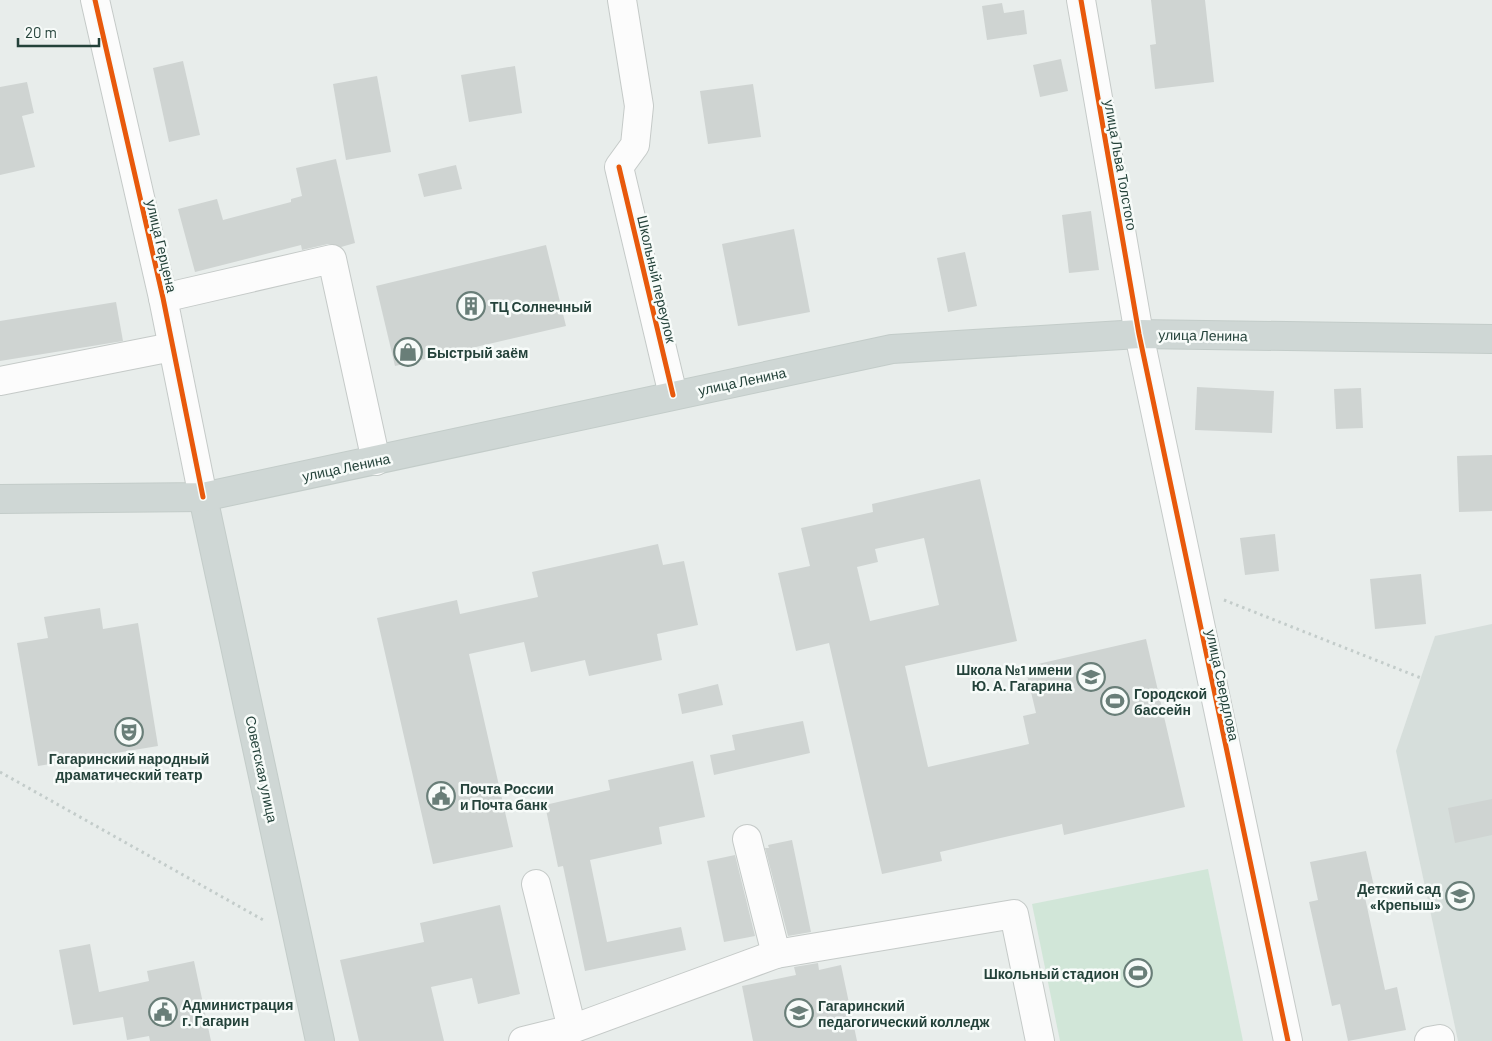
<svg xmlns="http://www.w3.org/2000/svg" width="1492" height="1041" font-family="Barlow,sans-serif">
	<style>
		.built { fill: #d6dedb }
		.green { fill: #d1e6d8 }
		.building { fill: #cfd4d2; fill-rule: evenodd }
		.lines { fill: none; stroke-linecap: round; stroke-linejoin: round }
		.minor-casing { stroke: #c5cac8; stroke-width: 30 }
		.major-casing { stroke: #c3ccc9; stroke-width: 30 }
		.path { stroke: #c3ccca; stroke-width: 3; stroke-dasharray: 2.5 4; stroke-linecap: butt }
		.minor { stroke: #fcfcfc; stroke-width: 28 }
		.major { stroke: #cfd7d5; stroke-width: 28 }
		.cycleway-casing { stroke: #f7fbf9; stroke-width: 8 }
		.cycleway { stroke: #e8590c; stroke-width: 5 }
		.labels { text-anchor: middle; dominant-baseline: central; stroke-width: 5; stroke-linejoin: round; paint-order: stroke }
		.street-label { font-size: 14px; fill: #24423a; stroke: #f7fbf9 }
		.poi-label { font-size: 14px; font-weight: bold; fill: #24423a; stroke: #f7fbf9; text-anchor: start }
	</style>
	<rect width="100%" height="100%" fill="#e8edeb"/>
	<path class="built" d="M1492,624v417h-34l-62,-290 39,-115z"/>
	<path class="green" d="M1208,869l35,172h-183l-28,-137z"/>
	<g class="building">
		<path d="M1151,0h54l9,82 -59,7 -5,-44 6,-1z"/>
		<path d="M1002,3l2,10 20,-3 3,24 -40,6 -5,-34z"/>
		<path d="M1061,59l7,32 -28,6 -7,-32z"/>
		<path d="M183,61l17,74 -31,7 -16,-74z"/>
		<path d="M515,66l7,47 -53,9 -8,-47z"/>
		<path d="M377,76l14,76 -45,8 -13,-76z"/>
		<path d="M27,82l7,31 -12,3 13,51 -35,8v-88z"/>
		<path d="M753,84l8,53 -53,7 -8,-53z"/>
		<path d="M336,159l19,84 -14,4 -13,-3 -26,6 -1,-5 -106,27 -17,-63 39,-10 6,21 68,-18v-3l11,-3 -6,-28z"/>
		<path d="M456,165l6,24 -38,8 -6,-23z"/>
		<path d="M1091,211l8,59 -30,3 -7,-58z"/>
		<path d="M794,229l16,83 -72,14 -16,-82z"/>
		<path d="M546,245l20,81 -171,40 -19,-80z"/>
		<path d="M965,252l12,54 -29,6 -11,-54z"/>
		<path d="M116,302l7,39 -123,20v-40z"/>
		<path d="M1197,387l77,4 -2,42 -77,-3z"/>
		<path d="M1361,388l2,40 -27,1 -2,-40z"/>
		<path d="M1492,455v56l-33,1 -2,-56z"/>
		<path d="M980,479l37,162 -112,25 23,101 101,-23 -6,-28 13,-3 -11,-46 121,-28 39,168 -121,28 -2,-11 -122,28 2,9 -60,13 -53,-231 -33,8 -18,-78 32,-7 -9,-38 72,-16 -1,-8zM924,538l15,67 -69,16 -13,-54 21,-5 -3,-13z"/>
		<path d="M1275,534l4,37 -34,4 -5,-37z"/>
		<path d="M658,544l5,21 21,-4 14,64 -41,9 5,26 -73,16 -4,-16 -54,12 -7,-30 -55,12 44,193 -80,17 -56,-246 80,-18 3,14 78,-17 -6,-25z"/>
		<path d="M1421,574l5,50 -51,5 -5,-50z"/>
		<path d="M100,608l3,21 35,-6 20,123 -120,20 -21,-123 31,-5 -4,-21z"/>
		<path d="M718,684l5,21 -41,9 -4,-20z"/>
		<path d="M803,721l7,32 -96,22 -4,-20 25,-5 -3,-15z"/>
		<path d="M693,761l12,56 -46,10 3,17 -72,16 17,82 74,-15 5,23 -101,21 -22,-105 -5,1 -13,-62 65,-15 -2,-10z"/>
		<path d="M1492,799v36l-37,8 -7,-35z"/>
		<path d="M792,840l19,92 -23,4 -23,-88h4l-1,-3z"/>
		<path d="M1366,851l9,40 -11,2 21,97 12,-3 9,43 -58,11 -8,-37 -8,2 -23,-104 9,-2 -8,-38z"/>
		<path d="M735,855l20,81 -31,6 -17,-81z"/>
		<path d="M500,905l20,89 -42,10 -6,-26 -41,9 13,54h-85l-19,-81 84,-18 -4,-19z"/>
		<path d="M90,944l9,48 50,-11 -2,-10 47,-10 17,80h-61l-1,-5 -22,4 -4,-23 -50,8 -14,-75z"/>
		<path d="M818,963l1,7 22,-5 16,76h-104l-11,-55 54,-11 -2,-8z"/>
	</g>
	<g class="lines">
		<defs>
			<g id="minor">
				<path d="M95,0l68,298 40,199"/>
				<path d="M622,0l17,106 -4,39 -16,22 54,228"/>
				<path d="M1081,0l58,334 149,707"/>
				<path d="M163,298l169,-39 44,202"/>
				<path d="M0,381l172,-34"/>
				<path d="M776,954l238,-40 26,127"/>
				<path d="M572,1029l204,-75 -29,-115"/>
				<path d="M523,1041l49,-12 -36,-145"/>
				<path d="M1429,1041l11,-2"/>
			</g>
			<g id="major">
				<path d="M203,497l117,544"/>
				<path d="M0,499l203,-2 689,-148 247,-15 353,5"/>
			</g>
		</defs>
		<use href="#minor" class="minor-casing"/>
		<use href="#major" class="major-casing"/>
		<g class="path">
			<path d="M1224,600l197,78"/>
			<path d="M0,772l265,149"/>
		</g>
		<use href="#minor" class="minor"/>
		<use href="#major" class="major"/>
		<defs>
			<g id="cycleway">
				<path d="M95,0l68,298 40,199"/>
				<path d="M1081,0l58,334 149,707"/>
				<path d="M619,167l54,228"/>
			</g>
		</defs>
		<use href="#cycleway" class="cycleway-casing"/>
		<use href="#cycleway" class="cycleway"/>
	</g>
	<defs>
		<symbol id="building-ring" viewBox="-11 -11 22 22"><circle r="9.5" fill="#f7fbf9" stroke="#697e78" stroke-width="1.5"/><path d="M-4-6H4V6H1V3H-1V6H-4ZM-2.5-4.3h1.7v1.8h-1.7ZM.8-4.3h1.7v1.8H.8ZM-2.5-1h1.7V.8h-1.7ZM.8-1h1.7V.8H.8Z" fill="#697e78"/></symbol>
		<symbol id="shop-ring" viewBox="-11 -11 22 22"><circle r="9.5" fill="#f7fbf9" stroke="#697e78" stroke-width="1.5"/><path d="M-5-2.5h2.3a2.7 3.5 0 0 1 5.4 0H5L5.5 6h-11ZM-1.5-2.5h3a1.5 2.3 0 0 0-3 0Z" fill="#697e78"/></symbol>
		<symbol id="school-ring" viewBox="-11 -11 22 22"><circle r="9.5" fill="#f7fbf9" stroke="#697e78" stroke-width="1.5"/><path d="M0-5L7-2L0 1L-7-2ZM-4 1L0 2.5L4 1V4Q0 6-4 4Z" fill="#697e78"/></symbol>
		<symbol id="stadium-ring" viewBox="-11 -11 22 22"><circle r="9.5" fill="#f7fbf9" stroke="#697e78" stroke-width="1.5"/><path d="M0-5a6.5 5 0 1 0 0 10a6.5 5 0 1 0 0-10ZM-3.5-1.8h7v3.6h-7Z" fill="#697e78"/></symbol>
		<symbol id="theatre-ring" viewBox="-11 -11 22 22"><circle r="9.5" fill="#f7fbf9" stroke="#697e78" stroke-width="1.5"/><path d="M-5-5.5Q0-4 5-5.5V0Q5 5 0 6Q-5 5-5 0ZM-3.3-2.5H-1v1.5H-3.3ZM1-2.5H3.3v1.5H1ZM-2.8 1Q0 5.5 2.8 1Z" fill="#697e78"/></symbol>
		<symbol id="civic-ring" viewBox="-11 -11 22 22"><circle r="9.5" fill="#f7fbf9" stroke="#697e78" stroke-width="1.5"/><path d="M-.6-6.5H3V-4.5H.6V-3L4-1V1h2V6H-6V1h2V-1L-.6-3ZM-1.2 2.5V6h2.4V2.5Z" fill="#697e78"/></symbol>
		<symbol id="university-ring" viewBox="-11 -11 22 22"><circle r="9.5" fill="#f7fbf9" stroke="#697e78" stroke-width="1.5"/><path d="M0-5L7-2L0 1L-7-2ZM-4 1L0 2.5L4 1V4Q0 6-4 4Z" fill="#697e78"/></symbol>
	</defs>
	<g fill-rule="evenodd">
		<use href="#building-ring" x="455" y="290" width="32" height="32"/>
		<use href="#shop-ring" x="392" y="336" width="32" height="32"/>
		<use href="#school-ring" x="1075" y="661" width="32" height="32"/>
		<use href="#stadium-ring" x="1099" y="685" width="32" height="32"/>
		<use href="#theatre-ring" x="113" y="716" width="32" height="32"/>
		<use href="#civic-ring" x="425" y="780" width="32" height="32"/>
		<use href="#school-ring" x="1444" y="880" width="32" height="32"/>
		<use href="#stadium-ring" x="1122" y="957" width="32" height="32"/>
		<use href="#civic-ring" x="147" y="996" width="32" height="32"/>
		<use href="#university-ring" x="783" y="997" width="32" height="32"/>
	</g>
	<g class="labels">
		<g class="street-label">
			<text transform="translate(1121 165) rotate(80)">улица Льва Толстого</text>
			<text transform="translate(162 246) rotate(77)">улица Герцена</text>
			<text transform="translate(657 279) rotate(77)">Школьный переулок</text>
			<text transform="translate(1203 335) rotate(1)">улица Ленина</text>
			<text transform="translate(742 381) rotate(-12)">улица Ленина</text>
			<text transform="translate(346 467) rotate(-12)">улица Ленина</text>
			<text transform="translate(1223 685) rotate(78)">улица Свердлова</text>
			<text transform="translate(262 769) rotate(78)">Советская улица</text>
		</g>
		<g class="poi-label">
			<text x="490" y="306">ТЦ Солнечный</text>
			<text x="427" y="352">Быстрый заём</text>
			<text x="1072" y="669" text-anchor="end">Школа №1 имени<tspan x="1072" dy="16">Ю. А. Гагарина</tspan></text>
			<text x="1134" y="693">Городской<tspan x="1134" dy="16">бассейн</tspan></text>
			<text x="129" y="758" text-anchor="middle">Гагаринский народный<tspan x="129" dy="16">драматический театр</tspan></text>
			<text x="460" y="788">Почта России<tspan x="460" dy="16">и Почта банк</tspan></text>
			<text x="1441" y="888" text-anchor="end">Детский сад<tspan x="1441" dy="16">«Крепыш»</tspan></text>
			<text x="1119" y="973" text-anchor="end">Школьный стадион</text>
			<text x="182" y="1004">Администрация<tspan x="182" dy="16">г. Гагарин</tspan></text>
			<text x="818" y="1005">Гагаринский<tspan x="818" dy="16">педагогический колледж</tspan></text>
		</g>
	</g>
	<path d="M18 38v8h81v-8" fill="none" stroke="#24423a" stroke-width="2.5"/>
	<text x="25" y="38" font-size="15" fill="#24423a" stroke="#f7fbf9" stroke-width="4" paint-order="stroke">20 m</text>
</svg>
